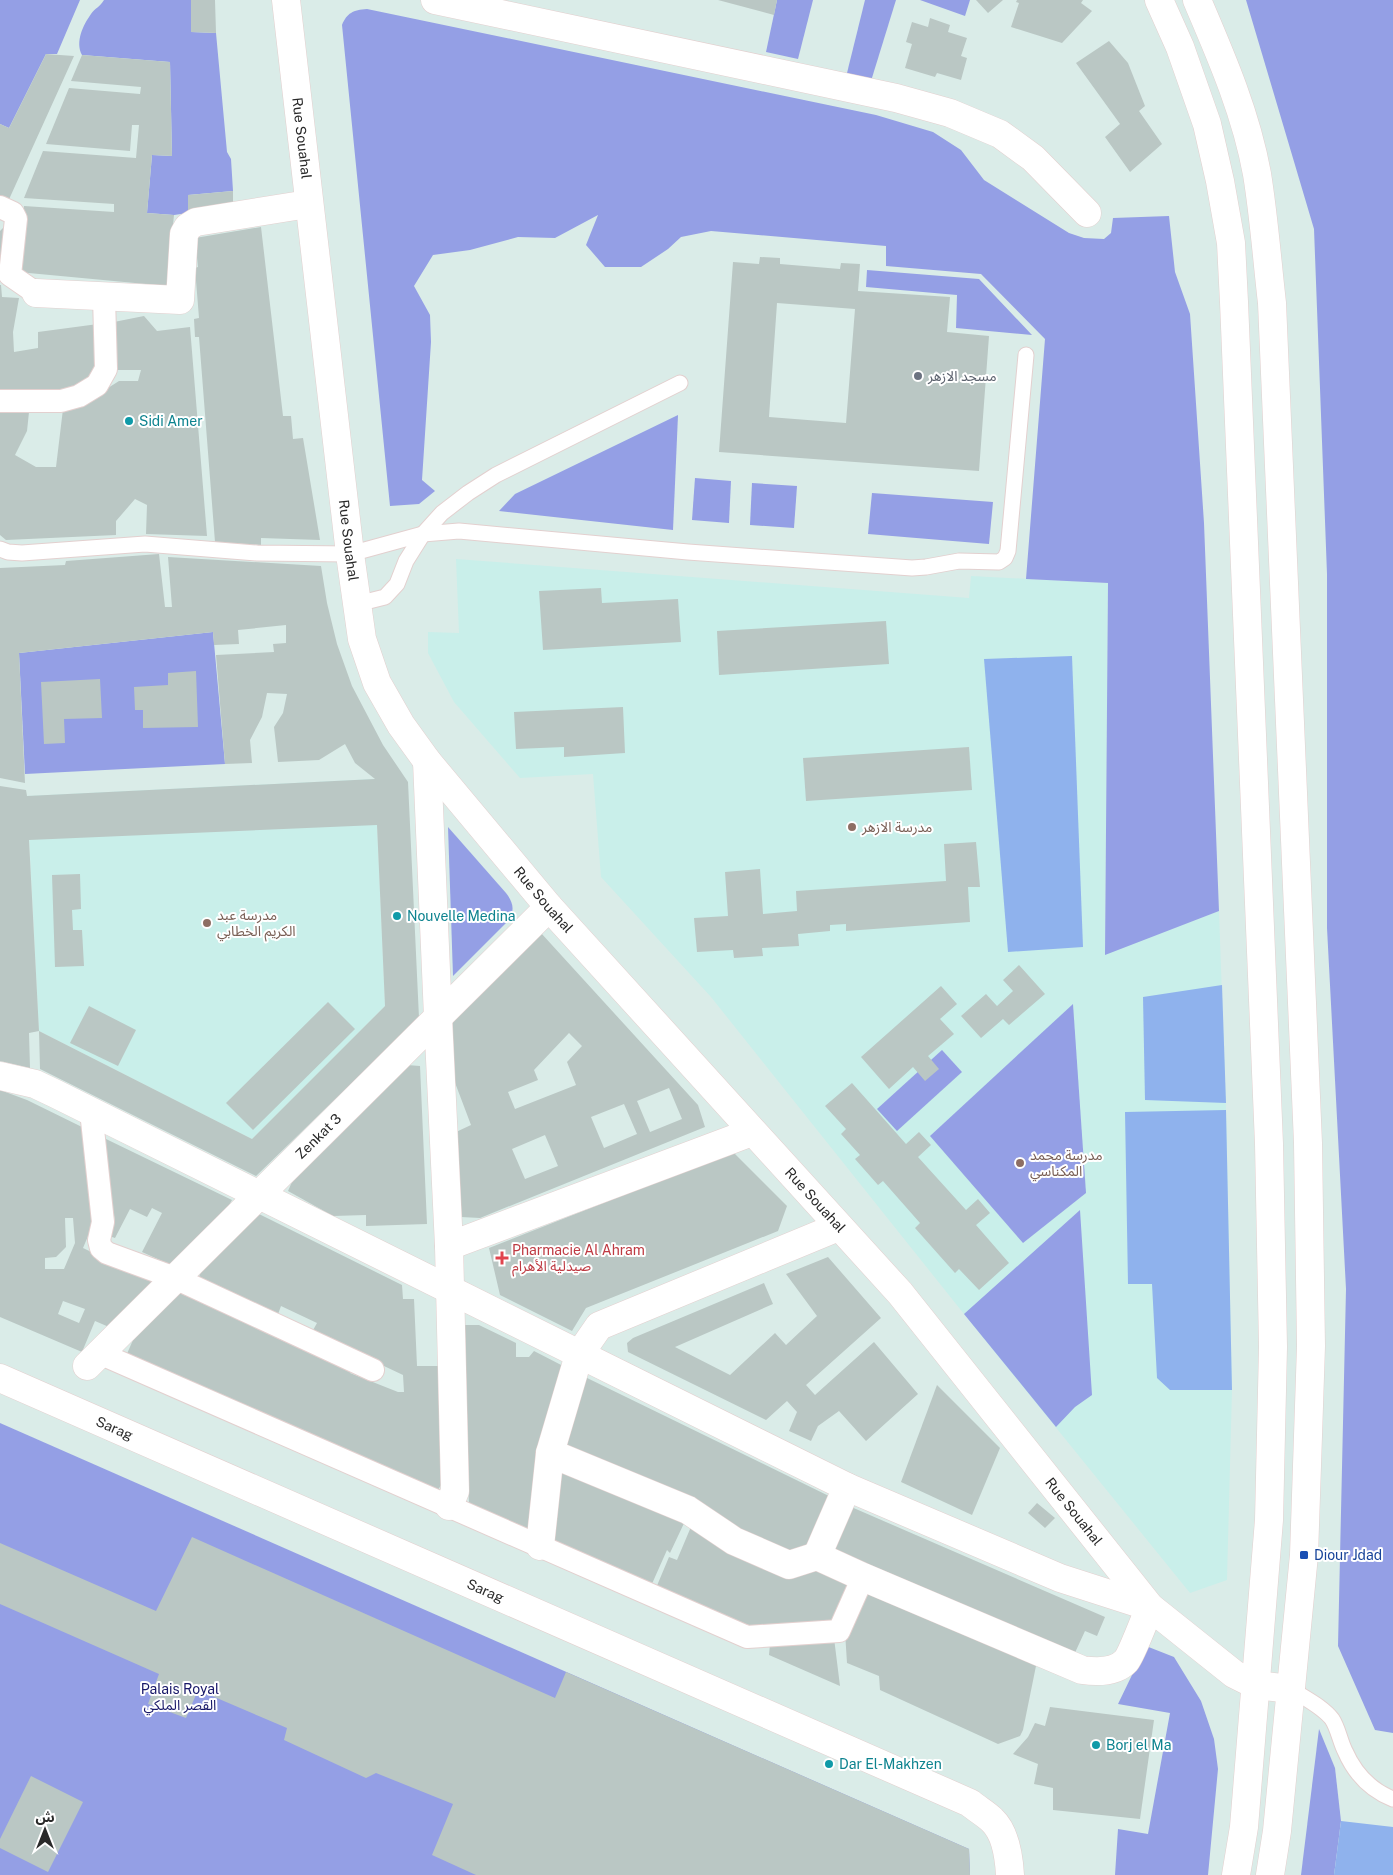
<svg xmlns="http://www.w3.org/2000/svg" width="1393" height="1875" font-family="'Public Sans','Noto Sans Arabic',sans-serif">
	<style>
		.education { fill: #c9efea }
		.green { fill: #949fe5 }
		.pitch { fill: #8fb2ed }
		.building { fill: #bac7c4; fill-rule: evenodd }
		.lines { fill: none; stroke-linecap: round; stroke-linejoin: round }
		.service-casing { stroke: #e3d0cf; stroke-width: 17 }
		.pedestrian-casing { stroke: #e3d0cf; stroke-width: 24 }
		.minor-casing { stroke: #e3d0cf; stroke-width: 29 }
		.secondary-casing { stroke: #e3d0cf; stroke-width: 29 }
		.service { stroke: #fff; stroke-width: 15 }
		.pedestrian { stroke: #fff; stroke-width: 22 }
		.minor { stroke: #fff; stroke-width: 28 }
		.secondary { stroke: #fff; stroke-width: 28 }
		.worship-dot { fill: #6b7280; stroke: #fff; stroke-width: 2 }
		.culture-dot { fill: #0f9aa8; stroke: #fff; stroke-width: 2 }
		.education-dot { fill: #8d6e63; stroke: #fff; stroke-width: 2 }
		.health-dot { fill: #e0444e; stroke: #fff; stroke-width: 2 }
		.transit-dot { fill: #1a4fb4; stroke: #fff; stroke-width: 2 }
		.labels { text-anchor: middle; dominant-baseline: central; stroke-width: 4; stroke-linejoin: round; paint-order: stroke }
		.street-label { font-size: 14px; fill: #292929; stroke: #fff }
		.worship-label { font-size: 14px; fill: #5b616d; stroke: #fff; text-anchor: start }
		.culture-label { font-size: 14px; fill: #0d838f; stroke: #fff; text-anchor: start }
		.education-label { font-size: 14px; fill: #785e54; stroke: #fff; text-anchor: start }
		.health-label { font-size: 14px; fill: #be3a42; stroke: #fff; text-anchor: start }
		.transit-label { font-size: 14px; fill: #164399; stroke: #fff; text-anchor: start }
		.park-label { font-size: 14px; fill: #171768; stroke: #fff }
	</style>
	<rect width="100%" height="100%" fill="#daece8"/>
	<g class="education">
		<path d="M456,559l513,39 2,-22 137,7 -3,371 114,-43 7,199 6,280 -5,190 -37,13 -226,-279 -253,-317 -110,-120 -8,-103 -73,4 -66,-76 -26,-49v-21l31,1z"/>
		<path d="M375,779l10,227 -133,133 -213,-108 -12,-235z"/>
	</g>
	<g class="green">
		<path d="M0,0h80l-23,54h-11l-37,74 -9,-4z"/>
		<path d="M104,0h87v32l25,1 11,119 4,7 2,32 -45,4v18l-14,2 -27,-2 5,-58 20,1 -2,-94 -88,-7c-7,-13 1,-30 9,-41 4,-6 9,-7 13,-14z"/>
		<path d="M777,0h36l-15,59 -32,-7z"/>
		<path d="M865,0h31l-25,81 -25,-4z"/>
		<path d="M920,0h50l-5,16z"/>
		<path d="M1246,0h147v1733l-18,-3 -37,-84 8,-357 -19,-361v-354l-13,-345z"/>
		<path d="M367,9l509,106 57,17 28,18 23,30 85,53 15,5 20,1 7,-6 2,-15 56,-2 6,56 15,42 14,209 15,388 -114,44 3,-372 -82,-4 19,-240 -64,-65 -95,-8v-20l-175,-15 -30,6 -13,12 -27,18h-36l-19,-22 12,-30 -43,23 -37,-1 -48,13 -37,5 -19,31 16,29 1,27 -9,138 13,11 -16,13 -29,2 -48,-481c5,-12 11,-15 25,-16z"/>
		<path d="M867,270l112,9 53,56 -76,-7 1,-33 -91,-8z"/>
		<path d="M678,415l-5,115 -174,-19 16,-17z"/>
		<path d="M695,478l36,3 -2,42 -37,-3z"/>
		<path d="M752,483l45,3 -3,42 -44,-3z"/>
		<path d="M872,493l121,9 -4,42 -121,-10z"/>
		<path d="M213,632l12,132 -200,10 -6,-121z"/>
		<path d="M448,827l58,66c7,9 9,17 3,27l-56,56z"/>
		<path d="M1073,1004l13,189 -63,50 -93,-107z"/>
		<path d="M942,1050l20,22 -65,59 -20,-22z"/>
		<path d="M1080,1210l12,185 -17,12 -19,20 -92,-113z"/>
		<path d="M0,1423l969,426 1,26h-970z"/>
		<path d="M1146,1646l28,11 27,44 13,38 4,30 -10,106h-93l3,-46 30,5 22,-121 -52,-9z"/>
		<path d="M1319,1729l16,39 6,53 -7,54h-33z"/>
	</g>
	<g class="pitch">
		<path d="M1072,656l11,291 -75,5 -24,-293z"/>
		<path d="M1222,985l4,118 -81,-3 -2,-103z"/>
		<path d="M1226,1110l6,280h-62l-13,-12 -5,-94h-24l-3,-172z"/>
		<path d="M1341,1821l52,6v48h-59z"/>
	</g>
	<g class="building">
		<path d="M191,0h24l1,33 -25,-1z"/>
		<path d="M718,0h59l-3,15z"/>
		<path d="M976,0h27l-15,13z"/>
		<path d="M1017,0h66l-2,3 11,8 -30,32 -51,-16 8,-24 -3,-1z"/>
		<path d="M930,18l20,7 -2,7 19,6 -6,18 6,2 -6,22 -24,-7 -2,4 -30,-9 7,-24 -6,-2 6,-20 16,5z"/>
		<path d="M1109,41l19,22 17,43 -6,5 23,33 -32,28 -25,-35 15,-13 -44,-61z"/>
		<path d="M46,54l28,2 -68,150 -6,-3v-79l9,4z"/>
		<path d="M82,55l88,7 2,94 -20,-1 -5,58 27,2 -7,71 -149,-14 6,-66 90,6v-8l-90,-6 19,-47 93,7 3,-33h-7l-2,26 -84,-7 23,-56 71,6 1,-7 -70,-6z"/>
		<path d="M233,191v14l-45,8v-18z"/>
		<path d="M261,227l22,189h8l2,23 10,-1 17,102 -59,-2v7l-46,-3 -16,-205h-4l-1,-18 5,-1 -4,-50 3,-1 -3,-29z"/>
		<path d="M3,228l6,3 -9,45v-45z"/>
		<path d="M760,257l20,1v6l60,5 1,-6 19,1 -2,27 92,6 -3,35 42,4 -10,135 -260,-19 14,-190 26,2zM777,303l78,6 -9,114 -77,-6z"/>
		<path d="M0,285h1l1,12 17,1 -6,34 1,20 24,-4v-16l60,-8 2,42 -8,14 -31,15 -61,-2z"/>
		<path d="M144,316l13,15 33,-4 17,209 -61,-2 1,-29 -12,-6 -19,22v14l-110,5 -6,-5v-128l29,5 -2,19 -12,24 21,12h20l7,-58 23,-7 33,-21h19l3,-11h-25l-2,-48z"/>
		<path d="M159,554l6,53h7l-4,-50 153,9 6,37 10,41 15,42 31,59 25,37 11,236 -163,158 -216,-107 -1,-38 -10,2 1,35 -30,-7v-275l26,4 1,6 348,-17 -20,-16 -10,-19 -26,16 -41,2 -4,-35 9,-14 4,-19 -20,-1 -5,24 -12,23 2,23 -27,1 -9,-109 58,-3 -1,-8 13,-1v-18l-48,5 1,14 -25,1 -1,-13 -194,21 6,130 -25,-5v-210l65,-3 1,-4zM377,825l8,181 -133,133 -213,-108 -10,-191z"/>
		<path d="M601,588l1,15 76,-4 3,43 -138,8 -4,-59z"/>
		<path d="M886,621l3,43 -170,11 -2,-44z"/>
		<path d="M196,671l2,56 -55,1v-18h-8l-1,-23 34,-2v-12z"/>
		<path d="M100,679l2,39 -38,1 1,24 -21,1 -3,-62z"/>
		<path d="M623,707l2,46 -61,4v-10l-48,2 -2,-37z"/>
		<path d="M969,747l3,43 -166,11 -3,-43z"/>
		<path d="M976,842l4,45h-12l2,35 -124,9v-7l-16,1v6l-32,3 1,12 -37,2 1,8 -29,2 -1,-8 -36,2 -3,-34 34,-2 -3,-44 35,-3 3,45 34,-3 -1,-20 150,-10 -2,-37z"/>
		<path d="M80,874l1,35 -9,1 1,20h9l2,36 -29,1 -3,-92z"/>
		<path d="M541,933l157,172 7,22 -225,91 -19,-1 -5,-85 15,-7 -17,-45 -2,-60zM569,1033l13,13 -15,16 9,23 -61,24 -7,-17 30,-12 -4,-10zM669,1088l13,31 -32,13 -13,-31zM624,1104l13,30 -33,14 -13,-31zM545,1135l13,31 -33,13 -13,-30z"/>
		<path d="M1019,965l26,29 -36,31 -6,-6 -22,19 -20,-22 25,-22 11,12 16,-15 -10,-11z"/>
		<path d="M941,986l16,18 -17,15 14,15 -26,22 11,13 -14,12 -12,-14 -24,22 -28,-32z"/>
		<path d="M328,1002l27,27 -102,101 -27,-27z"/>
		<path d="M89,1006l47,24 -18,36 -48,-23z"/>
		<path d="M407,1065l13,1 7,158 -61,2v-11l-33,1 -45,-25 7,-16z"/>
		<path d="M852,1083l54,61 13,-12 12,13 -13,12 48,53 12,-11 12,14 -14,12 33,38 -30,27 -20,-21 -4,4 -40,-45 5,-5 -37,-42 -5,4 -23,-26 5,-4 -19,-21 5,-5 -21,-23z"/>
		<path d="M0,1090l27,10 55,27 14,90 -13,31 69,33 -3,7 -40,39 -14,-6 -13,31 -82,-35zM65,1218h8l2,25 -11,26h-19v-11l11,-1 10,-10zM63,1301l22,8 -6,14 -21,-9z"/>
		<path d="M106,1139l126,61 -5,9 -56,56 -29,-13 20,-39 -10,-5 -5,9 -17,-8 -15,29 -6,-2 6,-15 -13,-75z"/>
		<path d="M733,1152l54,54 -9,25 -192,77 -14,23 -72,-36 -11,-47z"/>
		<path d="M259,1214l143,71 1,14h11l3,67h24l3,114 -6,10 -312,-134 7,-16 47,-47 172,76 -2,4 48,19h6l-1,-17 -91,-43 5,-9 -36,-17 -4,11 -79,-38 3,-7z"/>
		<path d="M828,1257l53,61 -75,67 9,10 59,-53 44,52 -52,47 -27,-30 -21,15 -7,15 -22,-10 8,-19 -10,-11 -21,19 -138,-68 -1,-9 6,-5 131,-55 9,21 -98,43 55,28 45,-42 11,12 31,-29 -31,-42z"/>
		<path d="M460,1325h19l37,18v14h13l5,-6 33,17 -39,164 -59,-29z"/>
		<path d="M583,1376l250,122 -23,50 -15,10 -234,-111z"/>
		<path d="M937,1385l63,63 -28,67 -71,-33z"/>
		<path d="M556,1467l130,52 -16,34 -3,-3 -16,36 -101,-46z"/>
		<path d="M1037,1503l18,15 -10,10 -17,-15z"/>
		<path d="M849,1506l256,111 -8,19 -12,-5 -12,26 -244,-105z"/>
		<path d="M693,1522l128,42 35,16 -22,46 -84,4 -94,-42 13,-31 8,3z"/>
		<path d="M192,1537l363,161 11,-26 403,177 1,26h-494l-44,-20 21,-51 -77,-31 -10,5 -82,-38 3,-12 -89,-38 -12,28 -38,-14 11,-30 -159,-70v-61l156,68z"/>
		<path d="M865,1586l172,75 -14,69 -3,6 -22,8 -118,-54 -1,-14 -32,-13 -2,-31z"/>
		<path d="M834,1638l6,48 -71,-31 1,-11z"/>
		<path d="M1050,1707l104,13 -14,99 -87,-9v-22l-19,-4 4,-20 -25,-10 15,-17 7,-14 10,3z"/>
		<path d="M31,1776l52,26 -35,70 -48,-24v-9z"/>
	</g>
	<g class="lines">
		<defs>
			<g id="service">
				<path d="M0,549l8,3 14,1 123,-9 112,9 93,1 73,-20 36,-3 229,21 224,16 14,-1 33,-6 40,1 6,-4 3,-7 18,-196"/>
				<path d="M357,604l28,-7 12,-13 9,-23 17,-27 19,-21 26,-20 28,-18 184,-92"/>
				<path d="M1291,1689c13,9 31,17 41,30 6,9 8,22 13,32 10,23 25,39 48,48"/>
			</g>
			<g id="pedestrian">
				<path d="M0,207l13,6 3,6 -6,56 26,18"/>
				<path d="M0,401h61l18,-5 18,-11 9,-16 -2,-72"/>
				<path d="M91,1111l12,111 -4,18 2,8 6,5 68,25 198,92"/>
				<path d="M99,1353l648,284 92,-6 24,-54"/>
			</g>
			<g id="minor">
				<path id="s1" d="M286,0l64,554 12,85 15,44 24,42 26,36 122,146 351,386 250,314 84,67 22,11 35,4"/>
				<path d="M435,0l461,98 54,15 50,21 33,24 54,55"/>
				<path d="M36,293l144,7 4,-66 4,-7 8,-5 112,-18"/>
				<path d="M427,761l11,256 11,229 6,245 -6,15"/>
				<path d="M0,1076l35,8 21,10 791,393 213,91 90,29c-5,11 -18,47 -24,54 -11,12 -30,11 -44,9l-219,-93 -46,-21 -28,9 -55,-24 -46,-31 -138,-57"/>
				<path d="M449,1246l303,-114"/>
				<path id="s2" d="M87,1366l462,-459"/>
				<path id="s3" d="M0,1378l970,425c7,6 16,11 22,17 14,13 17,37 18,55"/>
				<path d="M540,1546l10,-93 29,-98 20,-29 239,-99"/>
				<path d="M817,1556l30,-69"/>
			</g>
			<g id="secondary">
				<path d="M1159,0l21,47 27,77 13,57 11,62 3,59 35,842 4,203 -4,173 -25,307 -8,48"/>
				<path d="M1197,0c24,56 49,113 60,174 7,43 10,86 15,129l36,840 3,203 -7,209 -27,276 -7,44"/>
			</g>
		</defs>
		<use href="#service" class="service-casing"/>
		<use href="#pedestrian" class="pedestrian-casing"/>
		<use href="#minor" class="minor-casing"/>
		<use href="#secondary" class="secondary-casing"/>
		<use href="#service" class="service"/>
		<use href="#pedestrian" class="pedestrian"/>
		<use href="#minor" class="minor"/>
		<use href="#secondary" class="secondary"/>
	</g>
	<circle class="worship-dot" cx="918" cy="376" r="5"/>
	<g class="culture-dot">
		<circle cx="129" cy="421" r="5"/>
		<circle cx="397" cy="916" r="5"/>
		<circle cx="1096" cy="1745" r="5"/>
		<circle cx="829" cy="1764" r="5"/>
	</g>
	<g class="education-dot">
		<circle cx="852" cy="827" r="5"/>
		<circle cx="207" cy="923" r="5"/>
		<circle cx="1020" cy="1163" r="5"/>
	</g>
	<path class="health-dot" d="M499.5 1250.5h5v5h5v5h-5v5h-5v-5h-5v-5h5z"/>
	<rect class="transit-dot" x="1299" y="1550" width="10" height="10" rx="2.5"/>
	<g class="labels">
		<g class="street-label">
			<text stroke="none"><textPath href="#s1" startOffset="139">Rue Souahal</textPath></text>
			<text stroke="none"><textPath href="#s1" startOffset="544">Rue Souahal</textPath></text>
			<text stroke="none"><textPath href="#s1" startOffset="964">Rue Souahal</textPath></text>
			<text stroke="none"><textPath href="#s2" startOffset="326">Zenkat 3</textPath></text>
			<text stroke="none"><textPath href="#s1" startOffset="1369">Rue Souahal</textPath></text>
			<text stroke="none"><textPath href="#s3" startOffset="125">Sarag</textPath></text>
			<text stroke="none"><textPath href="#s1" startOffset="1774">Rue Souahal</textPath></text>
			<text stroke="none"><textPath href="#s3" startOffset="530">Sarag</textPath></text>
		</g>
		<g class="worship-label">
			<text x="928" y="376">مسجد الازهر</text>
		</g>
		<g class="culture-label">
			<text x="139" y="421">Sidi Amer</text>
			<text x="407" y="916">Nouvelle Medina</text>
			<text x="1106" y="1745">Borj el Ma</text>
			<text x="839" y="1764">Dar El-Makhzen</text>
		</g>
		<g class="education-label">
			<text x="862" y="827">مدرسة الازهر</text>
			<text x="217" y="915">مدرسة عبد<tspan x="217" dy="16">الكريم الخطابي</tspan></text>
			<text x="1030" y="1155">مدرسة محمد<tspan x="1030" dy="16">المكناسي</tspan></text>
		</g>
		<g class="health-label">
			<text x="512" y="1250">Pharmacie Al Ahram<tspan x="512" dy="16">صيدلية الأهرام</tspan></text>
		</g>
		<g class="transit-label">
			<text x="1314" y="1555">Diour Jdad</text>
		</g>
		<g class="park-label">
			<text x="180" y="1689">Palais Royal<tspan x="180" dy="16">القصر الملكي</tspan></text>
		</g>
	</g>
	<g transform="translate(45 1830)" stroke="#ffffff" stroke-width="4" paint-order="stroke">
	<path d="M0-4L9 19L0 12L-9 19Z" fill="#292929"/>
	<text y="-8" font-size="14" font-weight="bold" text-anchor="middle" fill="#292929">ش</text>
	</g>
</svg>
